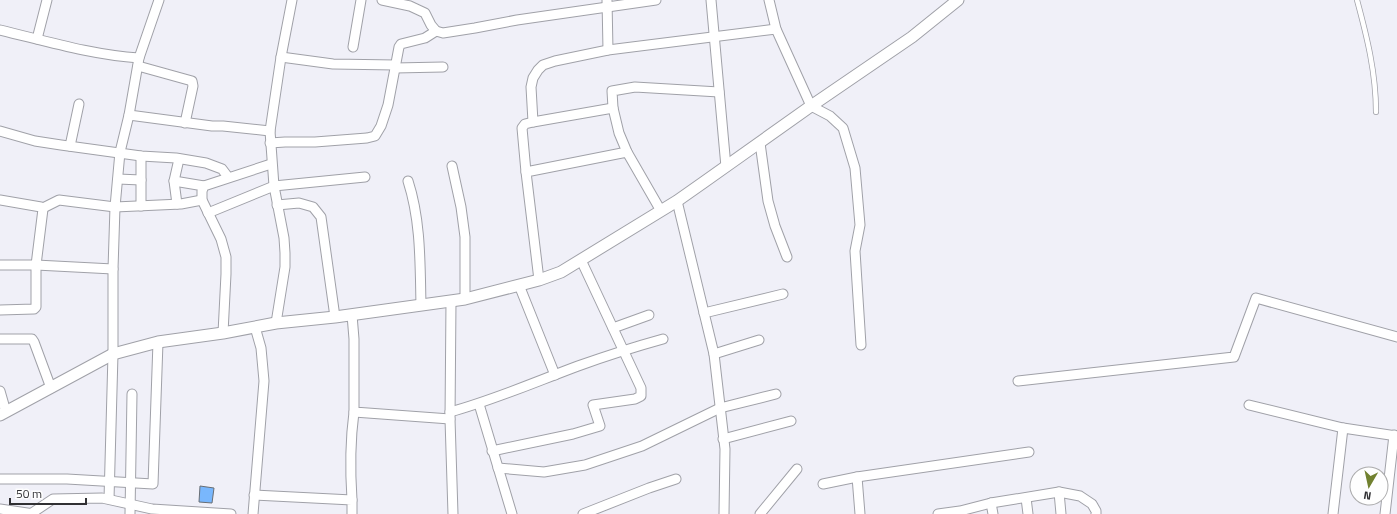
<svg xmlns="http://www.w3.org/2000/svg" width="1397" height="514" font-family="'Titillium Web',sans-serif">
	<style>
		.building { fill: #79b7fd; stroke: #696e74 }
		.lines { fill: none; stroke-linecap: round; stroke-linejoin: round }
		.service-casing { stroke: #a0a1a8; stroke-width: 6 }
		.minor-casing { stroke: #a0a1a8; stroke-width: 11 }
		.tertiary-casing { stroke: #a0a1a8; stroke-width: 13 }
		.service { stroke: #fff; stroke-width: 4.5 }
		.minor { stroke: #fff; stroke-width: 9 }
		.tertiary { stroke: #fff; stroke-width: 11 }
	</style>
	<rect width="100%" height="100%" fill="#f0f0f8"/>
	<path class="building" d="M200,486l14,2 -2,15 -13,-1z"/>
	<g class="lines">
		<defs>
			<path id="service" d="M1357,0c10,37 19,73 19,112"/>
			<g id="minor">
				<path d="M382,0l28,6 15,7 6,12 5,6 7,2 32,-5 42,-8 139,-20"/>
				<path d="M607,0l1,50"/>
				<path d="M711,0l15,167"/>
				<path d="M769,0l7,29 35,77 19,10 13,12 12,40 5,57 -5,26 6,94"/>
				<path d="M0,30c46,11 92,25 139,28"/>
				<path d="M37,39l10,-39"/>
				<path d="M353,47l8,-47"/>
				<path d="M281,57l52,7 62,1"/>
				<path d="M138,66l54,15 1,5 -8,37"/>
				<path d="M395,68l48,-1"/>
				<path d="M613,108l-1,-17 23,-4 84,5"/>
				<path d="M129,115l83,11h11l47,5"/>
				<path d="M533,122l-2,-35 2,-9 5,-8 5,-5 12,-4 53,-11 168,-21"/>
				<path d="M0,131l35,10 26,4 80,11 35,2 30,5 16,6 6,8"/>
				<path d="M270,143l15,-1h30l52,-4 8,-2 6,-10 7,-21 11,-58 2,-3 24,-6 11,-7"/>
				<path d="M760,143l8,58 7,25 12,31"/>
				<path d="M70,146l9,-42"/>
				<path d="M141,156v50"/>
				<path d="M452,166l9,41 4,30v62"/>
				<path d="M526,172l-4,-44 3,-4 8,-2 80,-14 6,25 8,19"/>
				<path d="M118,179l23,1"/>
				<path d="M174,181l30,5"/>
				<path d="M408,181c13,40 12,83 13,124"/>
				<path d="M0,200l41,7 2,2 -7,56v42l-2,2 -34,1"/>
				<path d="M677,201l37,153 11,95 -1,65"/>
				<path d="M177,204l-3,-23 5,-22"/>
				<path d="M277,205l22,-2 14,4 8,10 14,100"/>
				<path d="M43,208l16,-8 56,7 66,-3 21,-4"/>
				<path d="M208,213l66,-27 91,-9"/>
				<path d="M0,265h36l77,4"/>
				<path d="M539,280l-13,-108 101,-20 34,59"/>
				<path d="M519,285l36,90"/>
				<path d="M451,301l-1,118 3,95"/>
				<path d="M704,313l79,-19"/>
				<path d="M352,315l2,24v73l96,7"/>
				<path d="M276,323l9,-56v-14l-1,-15 -10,-52 -4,-55 11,-74 11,-57"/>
				<path d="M613,328l36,-13"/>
				<path d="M223,333l3,-59v-17l-5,-18 -19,-39v-9l2,-5 67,-22"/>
				<path d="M0,339h32l2,3 17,46"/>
				<path d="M714,354l45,-14"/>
				<path d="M1018,381l216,-24 22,-59 141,39"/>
				<path d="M0,391l6,21"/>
				<path d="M479,404l33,110"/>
				<path d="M1249,405l94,23 54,8"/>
				<path d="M450,412c44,-12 85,-30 128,-46 28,-10 56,-19 85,-27"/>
				<path d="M723,439l68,-18"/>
				<path d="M492,451l81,-17 27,-8 -7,-21 42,-6 6,-3v-8l-60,-128"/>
				<path d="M498,468l46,4 41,-7 57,-19 78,-38 56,-14"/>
				<path d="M857,477l3,37"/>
				<path d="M0,479h67l86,5 5,-142"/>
				<path d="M823,484l34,-7 172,-25"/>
				<path d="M1059,492l2,22"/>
				<path d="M254,495l98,5v14"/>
				<path d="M1026,498l2,16"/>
				<path d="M109,499l4,-145v-85l2,-62 5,-55 9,-37 10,-57 20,-58"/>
				<path d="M352,500c-2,-30 -2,-58 2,-88"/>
				<path d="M991,503l2,11"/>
				<path d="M0,509l34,5"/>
				<path d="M32,513l21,-14 49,-1 50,11 79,5"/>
				<path d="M130,514l2,-120"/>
				<path d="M253,514l11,-133 -3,-33 -6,-21"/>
				<path d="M583,514l66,-26 27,-9"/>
				<path d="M760,514l37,-45"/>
				<path d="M938,514l22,-3 31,-8 68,-11 21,4 12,8 4,7v3"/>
				<path d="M1333,514l10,-86"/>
				<path d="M1385,514l9,-79"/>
			</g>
			<path id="tertiary" d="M0,415l113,-61 45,-12 65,-9 53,-10 59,-6 130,-18 74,-19 22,-8 116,-71 27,-19 107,-76 101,-69 46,-37"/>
		</defs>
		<use href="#service" class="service-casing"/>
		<use href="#minor" class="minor-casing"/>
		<use href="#tertiary" class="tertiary-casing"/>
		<use href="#service" class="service"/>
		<use href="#minor" class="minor"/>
		<use href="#tertiary" class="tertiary"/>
	</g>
	<g transform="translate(1369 486) rotate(189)"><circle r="19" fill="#fefefe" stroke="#acacad"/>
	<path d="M0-3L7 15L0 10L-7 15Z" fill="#71812f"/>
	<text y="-6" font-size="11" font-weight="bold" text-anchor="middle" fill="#303033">N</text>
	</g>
	<path d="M10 498v6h76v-6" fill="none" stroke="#303033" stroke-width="2"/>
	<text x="16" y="498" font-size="12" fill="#303033" stroke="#fefefe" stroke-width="3" paint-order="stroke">50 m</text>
</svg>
